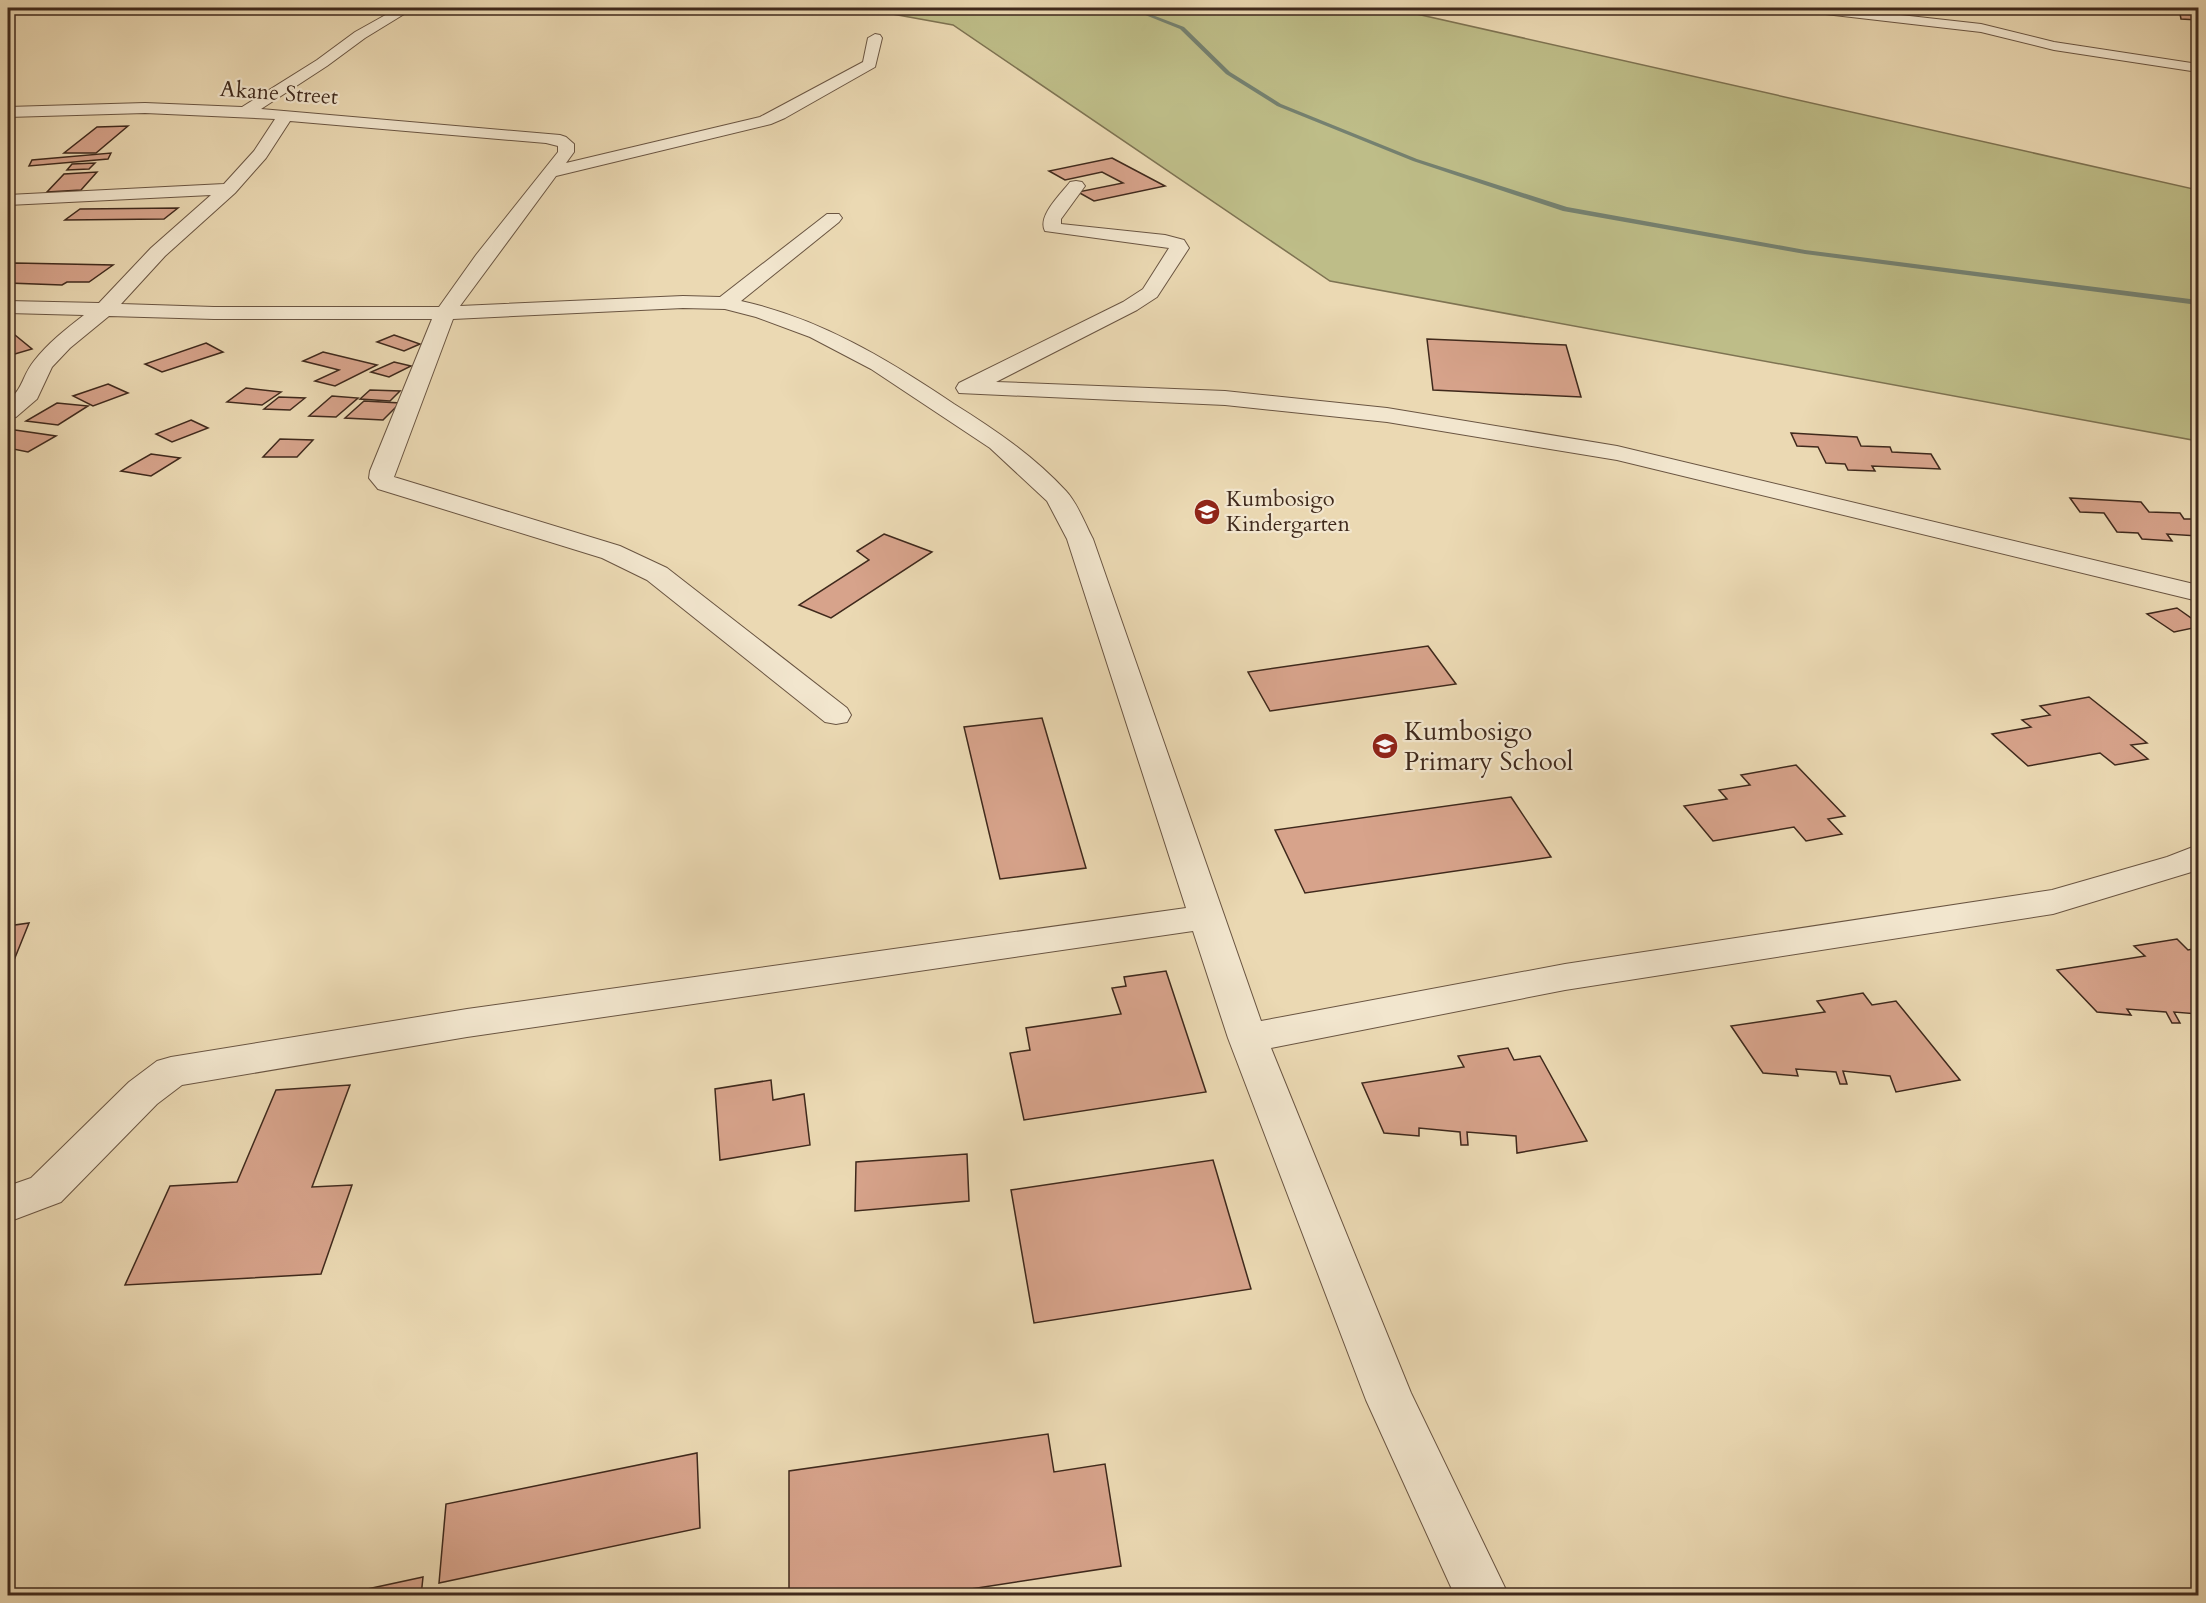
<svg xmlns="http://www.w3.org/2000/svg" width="2206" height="1603" font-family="Cardo,serif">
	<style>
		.green { fill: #bebd88; stroke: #7e7352; stroke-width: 1.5 }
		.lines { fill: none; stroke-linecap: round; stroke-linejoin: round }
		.stream { fill: #758170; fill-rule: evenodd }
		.building { fill: #d7a38b; stroke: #3f291c; stroke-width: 1.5 }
		.minor-casing { stroke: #6a5542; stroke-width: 2 }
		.minor { fill: #f2e6ce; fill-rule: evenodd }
		.labels { text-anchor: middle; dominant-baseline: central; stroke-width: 4.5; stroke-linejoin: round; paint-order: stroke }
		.far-street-label { font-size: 22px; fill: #3f291c; stroke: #f2e6ce }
		.far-poi-label { font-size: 22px; fill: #3f291c; stroke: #f2e6ce; text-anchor: start }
		.poi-label { font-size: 26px; fill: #3f291c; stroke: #f2e6ce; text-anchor: start }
	</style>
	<rect width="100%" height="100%" fill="#ebd9b3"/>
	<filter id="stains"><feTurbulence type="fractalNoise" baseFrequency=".00333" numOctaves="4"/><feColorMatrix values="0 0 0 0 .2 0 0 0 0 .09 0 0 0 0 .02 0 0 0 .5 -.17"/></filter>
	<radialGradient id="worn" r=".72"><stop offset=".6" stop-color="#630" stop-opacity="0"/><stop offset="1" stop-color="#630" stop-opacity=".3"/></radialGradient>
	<path class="green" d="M859,8h531l808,182v251l-868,-160 -377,-256z"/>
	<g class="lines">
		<path class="stream" d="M1128,8h6l50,19 46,45 51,32 136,55 150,48 238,43 393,50v5l-393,-51 -242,-43 -150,-50 -136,-55 -51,-32 -46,-45z"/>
	</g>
	<g class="building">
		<path d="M2180,14l18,1v5l-17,-1z"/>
		<path d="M128,126l-32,27h-32l33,-26z"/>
		<path d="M111,153l-3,6 -79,7 3,-6z"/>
		<path d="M1112,158l53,28 -71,15 -16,-9 45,-9 -21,-11 -37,8 -16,-9z"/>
		<path d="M95,163l-6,6 -22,1 5,-6z"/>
		<path d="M97,172l-16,18 -34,2 17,-18z"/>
		<path d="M178,208l-14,11 -99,1 15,-11z"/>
		<path d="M15,263l98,2 -24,17h-22l-5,3 -53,-2 4,-3h-5v-12z"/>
		<path d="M15,335l17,14 -24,7v-19z"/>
		<path d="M394,335l26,9 -16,7 -27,-9z"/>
		<path d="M1427,339l139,6 15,52 -148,-7z"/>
		<path d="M206,343l17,9 -61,20 -17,-8z"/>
		<path d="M323,352l54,13 -42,21 -20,-5 24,-11 -36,-9z"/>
		<path d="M394,362l17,4 -22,11 -18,-5z"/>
		<path d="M108,384l20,9 -35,13 -20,-10z"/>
		<path d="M246,388l35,4 -19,13 -35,-3z"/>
		<path d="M370,390l30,1 -10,10 -30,-2z"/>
		<path d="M332,396l26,2 -22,19 -27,-1z"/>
		<path d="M279,397l26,1 -15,12 -26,-1z"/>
		<path d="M364,401l36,2 -17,17 -38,-2z"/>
		<path d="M57,403l31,3 -30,19 -32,-4z"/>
		<path d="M191,420l17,8 -36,14 -16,-8z"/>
		<path d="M15,430l41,6 -28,16 -20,-4v-14z"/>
		<path d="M1791,433l66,4 4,9 29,1 2,5 39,2 9,15 -68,-3 3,5 -27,-1 -3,-6 -19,-1 -8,-16 -21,-1z"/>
		<path d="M280,439l33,1 -16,17h-34z"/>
		<path d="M151,454l29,4 -29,18 -30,-5z"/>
		<path d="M2070,498l71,4 8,10 31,1 4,6h14v17l-31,-2 5,7 -30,-2 -4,-6 -21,-1 -13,-19 -24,-1z"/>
		<path d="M884,534l48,18 -101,66 -32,-13 70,-45 -12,-9z"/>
		<path d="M2177,608l21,15v4l-24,5 -27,-18z"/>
		<path d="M1428,646l28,38 -186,27 -22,-39z"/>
		<path d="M2089,697l58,46 -16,2 17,14 -33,6 -15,-12 -72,13 -36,-32 39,-7 -9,-7 28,-5 -10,-9z"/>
		<path d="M1042,718l44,150 -86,11 -36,-152z"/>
		<path d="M1796,765l49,51 -17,3 14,15 -36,7 -12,-14 -81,14 -29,-35 43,-7 -8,-9 31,-5 -9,-10z"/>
		<path d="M1511,797l40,60 -246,36 -30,-63z"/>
		<path d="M29,923l-21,52v-49z"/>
		<path d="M2177,939l11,11 10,-2v66l-24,-2 6,11h-8l-6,-11 -39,-3 4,6 -34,-3 -40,-42 88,-14 -11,-10z"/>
		<path d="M1166,971l40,121 -182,28 -14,-67 20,-3 -4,-22 95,-14 -9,-26 14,-2 -2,-9z"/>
		<path d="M1863,993l9,12 24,-4 64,79 -64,12 -6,-16 -47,-5 4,13h-7l-4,-12 -40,-3 2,7 -35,-3 -32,-47 94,-14 -8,-11z"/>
		<path d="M1508,1048l6,12 26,-4 47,85 -70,12 -1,-17 -49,-4 1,13h-7l-1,-13 -41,-4v8l-35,-3 -22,-50 102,-16 -6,-11z"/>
		<path d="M771,1080l2,20 31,-6 6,51 -90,15 -5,-71z"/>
		<path d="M350,1085l-38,102 40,-2 -31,89 -196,11 45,-99 67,-4 39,-92z"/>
		<path d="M967,1154l2,47 -114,10 1,-49z"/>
		<path d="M1213,1160l38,129 -217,34 -23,-133z"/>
		<path d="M1048,1434l6,38 51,-8 16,102 -196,30h-136v-125z"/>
		<path d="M697,1453l3,75 -261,55 7,-79z"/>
		<path d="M423,1577l-2,19h-86z"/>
	</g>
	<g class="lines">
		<defs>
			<g id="minor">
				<path d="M398,8h16l-49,30 -38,28 -66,43 299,26 6,2 8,7v8l-8,11 194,-46 103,-55 5,-24 7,-4 5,1 2,3 -7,29 -90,51 -14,6 -215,52 -96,130 223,-10 37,1 107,-83h12l3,4 -3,4 -98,79c80,18 146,58 213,103 40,25 80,52 112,87 12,13 19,33 27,48l168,482 304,-57 487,-74 115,-33 31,-12v25l-145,44 -488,76 -294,58 140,345 98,203h-54l-89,-196 -138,-362 -35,-107 -726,106 -285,48 -25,19 -96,98 -53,20v-36l23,-8 98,-96 28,-21 14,-4 296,-48 719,-101 -119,-369 -20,-38 -57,-53 -119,-79 -61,-32 -54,-20 -31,-8 -42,-1 -230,11 -59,158 226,69 47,22 180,140 4,7 -4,7 -11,2 -11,-2 -178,-142 -45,-22 -224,-69 -9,-11 1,-7 62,-152h-218l-105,-3 -39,32 -18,19 -15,32 -21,18 -8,2v-18c16,-14 14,-25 26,-40 14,-18 32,-32 50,-46l-76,-2v-12l91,2 52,-55 60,-53 -203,10v-10l216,-11 30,-33 21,-32 -130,-6 -137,4v-10l137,-4 97,4 75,-47 38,-28zM290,121l256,22 12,3v6l-82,103 -37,52h-225l-93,-3 44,-48 70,-63 31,-35z"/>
				<path d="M1801,8h37l143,16 73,18 144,22v8l-144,-22 -73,-18 -173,-20z"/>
				<path d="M1076,181l6,1 3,4 -24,33v5l104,11 19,5 5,8 -32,49 -20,13 -141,72 229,9 162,17 230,38 581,139v16l-581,-141 -230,-38 -162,-17 -266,-12 -3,-5 3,-5 164,-81 20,-13 26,-41 -124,-17c-8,-15 16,-37 25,-49z"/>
			</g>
		</defs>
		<use href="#minor" class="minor-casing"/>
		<use href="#minor" class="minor"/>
	</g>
	<defs>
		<symbol id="school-disc" viewBox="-11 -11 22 22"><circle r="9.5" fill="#8f2418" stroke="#f2e6ce"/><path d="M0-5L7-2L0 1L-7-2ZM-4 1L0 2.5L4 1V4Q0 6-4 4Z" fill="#fff"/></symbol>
	</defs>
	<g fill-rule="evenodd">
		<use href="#school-disc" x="1192" y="497" width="30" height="30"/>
		<use href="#school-disc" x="1370" y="731" width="30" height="30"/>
	</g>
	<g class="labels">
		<g class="far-street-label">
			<text transform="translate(279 93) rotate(4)">Akane Street</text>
		</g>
		<g class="far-poi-label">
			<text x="1226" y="499">Kumbosigo<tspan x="1226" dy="25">Kindergarten</tspan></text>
		</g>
		<g class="poi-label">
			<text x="1404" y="731">Kumbosigo<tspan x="1404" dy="30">Primary School</tspan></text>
		</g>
	</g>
	<rect width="2206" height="1603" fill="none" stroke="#ebd9b3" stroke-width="30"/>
	<rect x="9" y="9" width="2188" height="1585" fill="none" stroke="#3f291c" stroke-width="3"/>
	<rect x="15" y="15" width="2176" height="1573" fill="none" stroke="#3f291c" stroke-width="1.5"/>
	<rect width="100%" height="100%" filter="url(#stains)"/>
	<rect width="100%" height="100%" fill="url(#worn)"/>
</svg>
